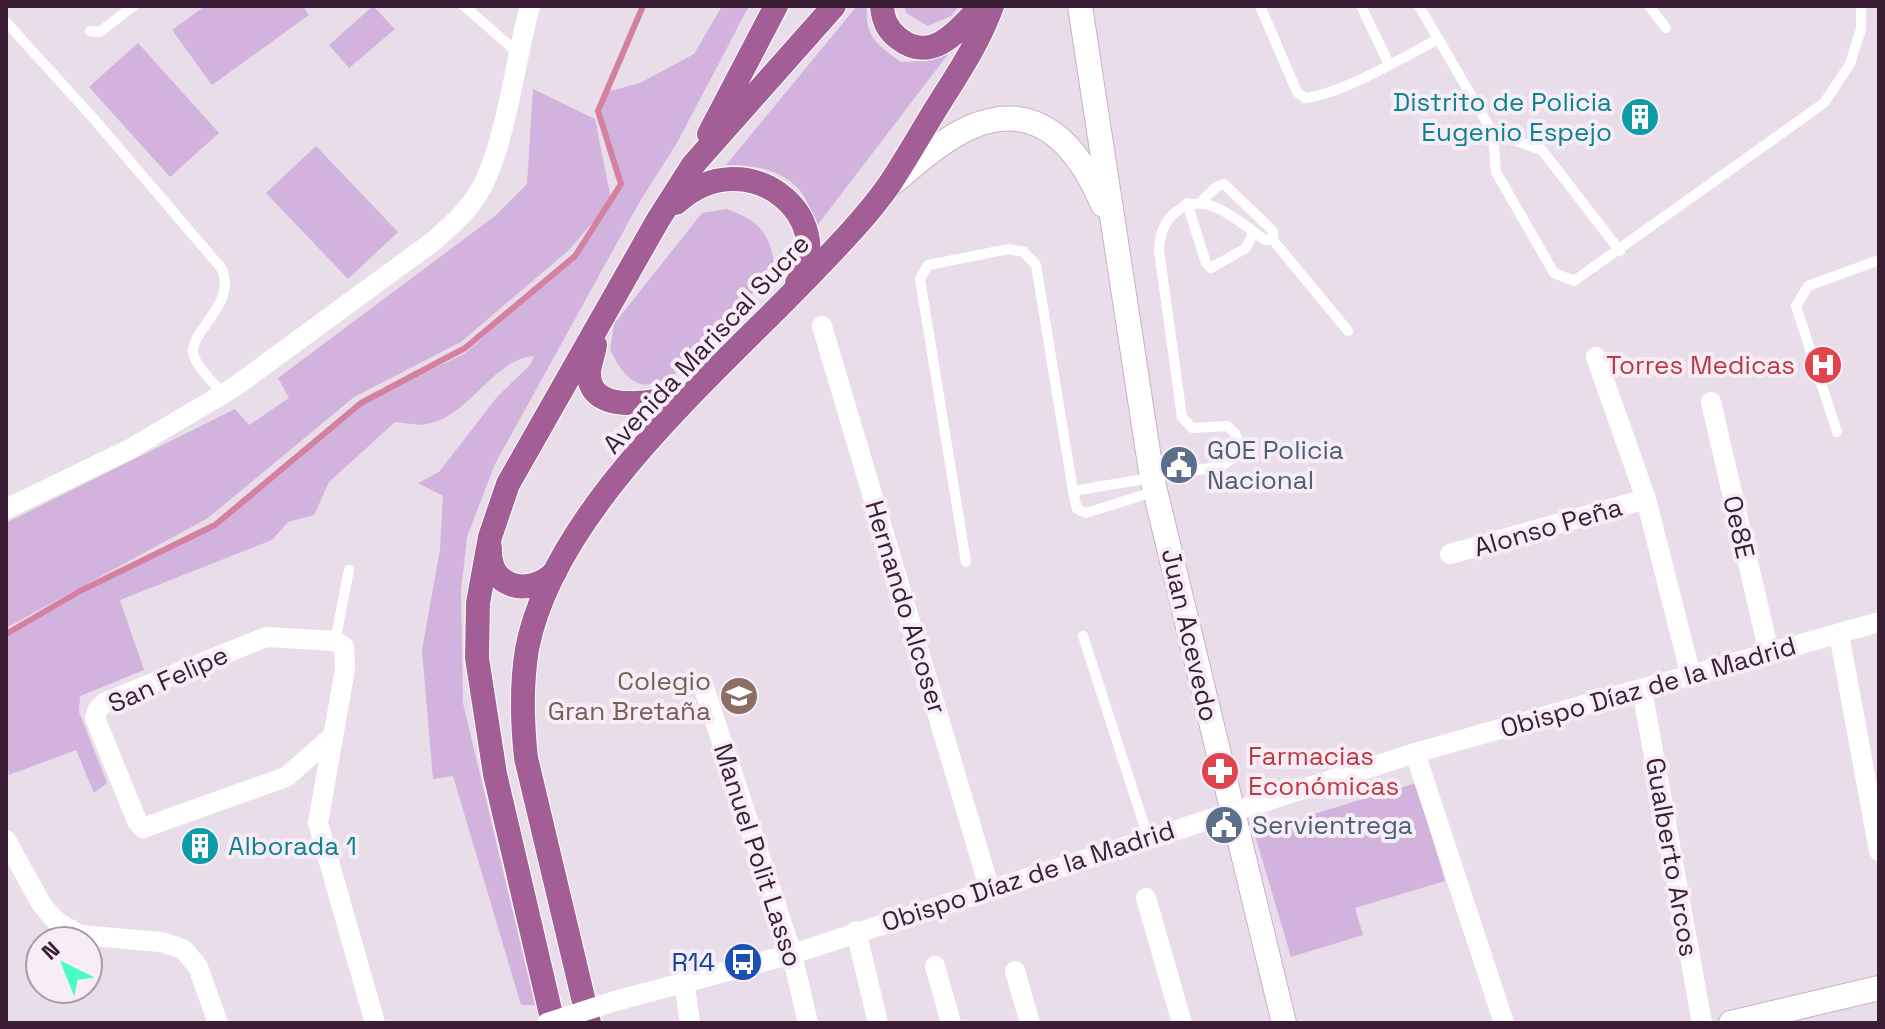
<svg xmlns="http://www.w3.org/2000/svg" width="1885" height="1029" font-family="'Space Grotesk',sans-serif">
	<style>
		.green { fill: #d2b3dd }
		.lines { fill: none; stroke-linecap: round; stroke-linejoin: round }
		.stream { stroke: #d480a0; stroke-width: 6 }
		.secondary-casing { stroke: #cbafc8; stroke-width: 26 }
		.primary-casing { stroke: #fff; stroke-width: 26 }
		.lane { stroke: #fff; stroke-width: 10 }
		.street { stroke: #fff; stroke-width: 20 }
		.secondary { stroke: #fff; stroke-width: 24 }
		.primary { stroke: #a35e95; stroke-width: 24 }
		.street-bridge { stroke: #fff; stroke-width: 20 }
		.labels { text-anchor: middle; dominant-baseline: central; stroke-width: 8; stroke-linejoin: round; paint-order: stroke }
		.culture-label { font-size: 26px; fill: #0d838f; stroke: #f6edf7; text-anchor: end }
		.street-label { font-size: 26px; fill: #3a1e35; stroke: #f6edf7 }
		.health-label { font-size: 26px; fill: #be3a42; stroke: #f6edf7; text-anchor: end }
		.service-label { font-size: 26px; fill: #4e5e75; stroke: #f6edf7; text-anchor: start }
		.education-label { font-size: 26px; fill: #785e54; stroke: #f6edf7; text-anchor: end }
		.transit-label { font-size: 26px; fill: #164399; stroke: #f6edf7; text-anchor: end }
	</style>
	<rect width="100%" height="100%" fill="#eaddea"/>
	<g class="green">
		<path d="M205,6h98l6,9 -97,70 -40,-55z"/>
		<path d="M373,6l22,23 -46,39 -20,-23z"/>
		<path d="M722,6h27l-71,135 -39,62 -144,261 -28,73 -6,54 2,112 72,302h-14l-68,-229 -20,3 -11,-129 18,-101 3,-53 -25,-13 21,-11 58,-75 33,-32 4,-9c-41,3 -65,61 -107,68 -10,2 -22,-1 -32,-2l-66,60 -15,33 -26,7 -16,18 -152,60 24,70 -64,26 -1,16 28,71 -13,10 -18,-43 -67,25 -3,-16v-125l73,-42 136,-67 146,-122 103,-49 111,-98 31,-49 -37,43 -108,92 -107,55 -146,121 -202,110v-105l229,-114 14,16 40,-27 -11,-20 217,-162 32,-32 6,-95 62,30 16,80 10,-15 -21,-66 7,-26 33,-9 54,-29z"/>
		<path d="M857,6h10c-3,30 10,39 34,56l25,-1 23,-8 -136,178c0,-51 -43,-67 -87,-66z"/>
		<path d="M904,6h55l-8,10 -23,10 -22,-13z"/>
		<path d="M138,43l81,90 -49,44 -81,-90z"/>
		<path d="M316,146l82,86 -50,47 -82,-86z"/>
		<path d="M727,209c31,11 44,24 47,57 -24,28 -96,132 -136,117 -15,-6 -21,-21 -28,-33l4,-26 88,-111z"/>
		<path d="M1416,783l29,98 -90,27 8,27 -72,22 -37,-125z"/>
	</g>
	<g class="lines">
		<path class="stream" d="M6,634l74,-43 135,-66 146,-122 104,-55 110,-92 46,-72 -23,-73 45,-105"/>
		<defs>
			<g id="secondary">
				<path d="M1080,6l72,472 132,545"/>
				<path d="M890,185c25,-20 51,-45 81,-58 68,-29 108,21 132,78"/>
				<path d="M1731,1023l148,-35"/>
			</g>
			<g id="primary">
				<path d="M882,6c1,14 5,23 16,32 34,27 61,-8 83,-32"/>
				<path d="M709,134l67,-128"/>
				<path d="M676,203c72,-65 165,16 121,80"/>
				<path d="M595,345c-1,9 -7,22 -6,31 4,43 75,23 101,19"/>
				<path d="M490,548c-2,40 39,50 65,24"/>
				<path d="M553,1023l-58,-249 -18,-116 1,-55 12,-66 18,-53 150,-264 35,-55 141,-159"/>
				<path d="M589,1023l-63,-265c-4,-37 -5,-72 1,-109 27,-141 191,-277 286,-377 26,-27 55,-57 76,-87 18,-27 34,-56 51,-83 19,-30 40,-62 52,-96"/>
			</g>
		</defs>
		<use href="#secondary" class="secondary-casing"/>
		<use href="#primary" class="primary-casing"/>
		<g class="lane">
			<path d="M464,6l53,46"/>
			<path d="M1260,6l37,86 8,6c37,-4 99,-41 133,-59"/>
			<path d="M1361,6l28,58"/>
			<path d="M1419,6l74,127 3,39 58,101 20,8 250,-178 26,-39 11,-35v-23"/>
			<path d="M1649,6l17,22"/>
			<path d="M6,22l88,97 128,150c16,39 -40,65 -27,90 6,13 19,24 28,35"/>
			<path d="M90,31l10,1 33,-26"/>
			<path d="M1493,133l49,17 78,101"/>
			<path d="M1202,201l14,-14 8,-3 49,47v9l75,91"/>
			<path d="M1187,203l19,60 5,5 35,-20 8,-16"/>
			<path d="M1837,432l-41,-126 12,-20 71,-26"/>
			<path d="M1073,491l4,18 9,4 70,-22"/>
			<path d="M966,562l-46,-283 8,-14 81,-16 15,3 12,13 37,226 143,-24c14,-5 19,-8 24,-22l-5,-12 -8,-7 -35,2 -10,-11 -23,-167c1,-16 5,-29 18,-39 28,-23 63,12 88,29h8"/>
			<path d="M1083,636l65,201"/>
			<path d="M335,641l14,-71"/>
		</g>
		<g class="street">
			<path d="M822,326l167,561"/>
			<path d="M1596,357l50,142 45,177"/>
			<path d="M1711,402l58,251"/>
			<path d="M6,509l124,-60 103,-61 202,-148c19,-17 36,-32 48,-55 24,-49 32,-124 47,-179"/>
			<path d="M1450,554l196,-55"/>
			<path d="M1839,634l40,217"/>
			<path d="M704,688l88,266 16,69"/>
			<path d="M1642,690l60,333"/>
			<path d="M333,736l-47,41 -143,51 -6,-7 -42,-103 3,-9 8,-7 160,-65 69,4 9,6 1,22 -27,154 57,200"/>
			<path d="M1415,753l89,270"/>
			<path d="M6,840l36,65 15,17 23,13 81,7 22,7 15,18 20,56"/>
			<path d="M1146,898l36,125"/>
			<path d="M856,931l22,92"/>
			<path d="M935,966l16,57"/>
			<path d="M1015,971l15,52"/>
			<path d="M684,981l6,42"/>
			<path d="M615,1001l177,-47 623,-201 464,-131"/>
		</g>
		<use href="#secondary" class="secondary"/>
		<use href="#primary" class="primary"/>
		<path class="street-bridge" d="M547,1023l68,-22"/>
	</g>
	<defs>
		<symbol id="building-disc" viewBox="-11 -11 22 22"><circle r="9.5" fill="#0f9aa8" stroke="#f6edf7"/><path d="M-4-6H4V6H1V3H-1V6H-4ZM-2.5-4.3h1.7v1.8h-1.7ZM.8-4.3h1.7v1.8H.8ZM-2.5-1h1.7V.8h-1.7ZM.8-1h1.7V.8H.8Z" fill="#fff"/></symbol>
		<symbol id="hospital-disc" viewBox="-11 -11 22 22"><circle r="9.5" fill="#e0444e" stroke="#f6edf7"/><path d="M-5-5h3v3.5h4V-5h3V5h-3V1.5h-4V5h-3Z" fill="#fff"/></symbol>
		<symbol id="civic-disc" viewBox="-11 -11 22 22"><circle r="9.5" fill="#5c6f8a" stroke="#f6edf7"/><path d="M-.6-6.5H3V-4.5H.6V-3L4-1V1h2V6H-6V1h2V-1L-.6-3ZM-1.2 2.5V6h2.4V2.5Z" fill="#fff"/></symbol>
		<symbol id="school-disc" viewBox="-11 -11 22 22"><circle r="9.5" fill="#8d6e63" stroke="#f6edf7"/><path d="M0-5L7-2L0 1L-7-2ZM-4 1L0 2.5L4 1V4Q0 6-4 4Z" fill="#fff"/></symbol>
		<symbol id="pharmacy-disc" viewBox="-11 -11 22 22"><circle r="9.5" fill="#e0444e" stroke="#f6edf7"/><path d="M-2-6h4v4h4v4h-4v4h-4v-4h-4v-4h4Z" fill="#fff"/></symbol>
		<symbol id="bus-disc" viewBox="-11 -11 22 22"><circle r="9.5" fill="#1a4fb4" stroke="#f6edf7"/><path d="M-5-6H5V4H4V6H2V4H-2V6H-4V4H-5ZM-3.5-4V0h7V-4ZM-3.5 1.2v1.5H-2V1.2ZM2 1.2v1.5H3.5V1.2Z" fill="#fff"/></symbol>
	</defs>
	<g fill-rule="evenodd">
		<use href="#building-disc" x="1618" y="95" width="44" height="44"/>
		<use href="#hospital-disc" x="1801" y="343" width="44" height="44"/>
		<use href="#civic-disc" x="1157" y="443" width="44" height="44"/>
		<use href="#school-disc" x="717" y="674" width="44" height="44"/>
		<use href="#pharmacy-disc" x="1198" y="749" width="44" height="44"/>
		<use href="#civic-disc" x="1202" y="803" width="44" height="44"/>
		<use href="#building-disc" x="178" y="824" width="44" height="44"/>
		<use href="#bus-disc" x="721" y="940" width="44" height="44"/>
	</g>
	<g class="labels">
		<g class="culture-label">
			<text x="1612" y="102">Distrito de Policia<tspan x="1612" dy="30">Eugenio Espejo</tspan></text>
			<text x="228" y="846" text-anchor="start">Alborada 1</text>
		</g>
		<g class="street-label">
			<text transform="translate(706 344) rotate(-47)">Avenida Mariscal Sucre</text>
			<text transform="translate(1548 527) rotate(-16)">Alonso Peña</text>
			<text transform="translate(1739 527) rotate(77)">Oe8E</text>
			<text transform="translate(906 607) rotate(73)">Hernando Alcoser</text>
			<text transform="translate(1190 635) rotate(77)">Juan Acevedo</text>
			<text transform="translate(168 679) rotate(-24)">San Felipe</text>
			<text transform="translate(1648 687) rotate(-16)">Obispo Díaz de la Madrid</text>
			<text transform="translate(758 855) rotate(72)">Manuel Polit Lasso</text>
			<text transform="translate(1672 857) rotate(80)">Gualberto Arcos</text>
			<text transform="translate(1028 876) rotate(-18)">Obispo Díaz de la Madrid</text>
		</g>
		<g class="health-label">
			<text x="1795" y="365">Torres Medicas</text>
			<text x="1248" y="756" text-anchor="start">Farmacias<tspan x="1248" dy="30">Económicas</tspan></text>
		</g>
		<g class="service-label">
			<text x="1207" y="450">GOE Policia<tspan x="1207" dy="30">Nacional</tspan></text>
			<text x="1252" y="825">Servientrega</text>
		</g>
		<g class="education-label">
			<text x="711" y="681">Colegio<tspan x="711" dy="30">Gran Bretaña</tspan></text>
		</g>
		<g class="transit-label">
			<text x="715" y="962">R14</text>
		</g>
	</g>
	<rect width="1885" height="1029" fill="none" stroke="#3a1e35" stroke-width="16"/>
	<g transform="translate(64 965) rotate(317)"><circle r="38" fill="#f6edf7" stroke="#ab9aa9" stroke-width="2"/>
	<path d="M0-6L14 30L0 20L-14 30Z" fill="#49fbc7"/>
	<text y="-12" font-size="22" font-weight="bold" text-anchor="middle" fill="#3a1e35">N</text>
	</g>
</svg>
